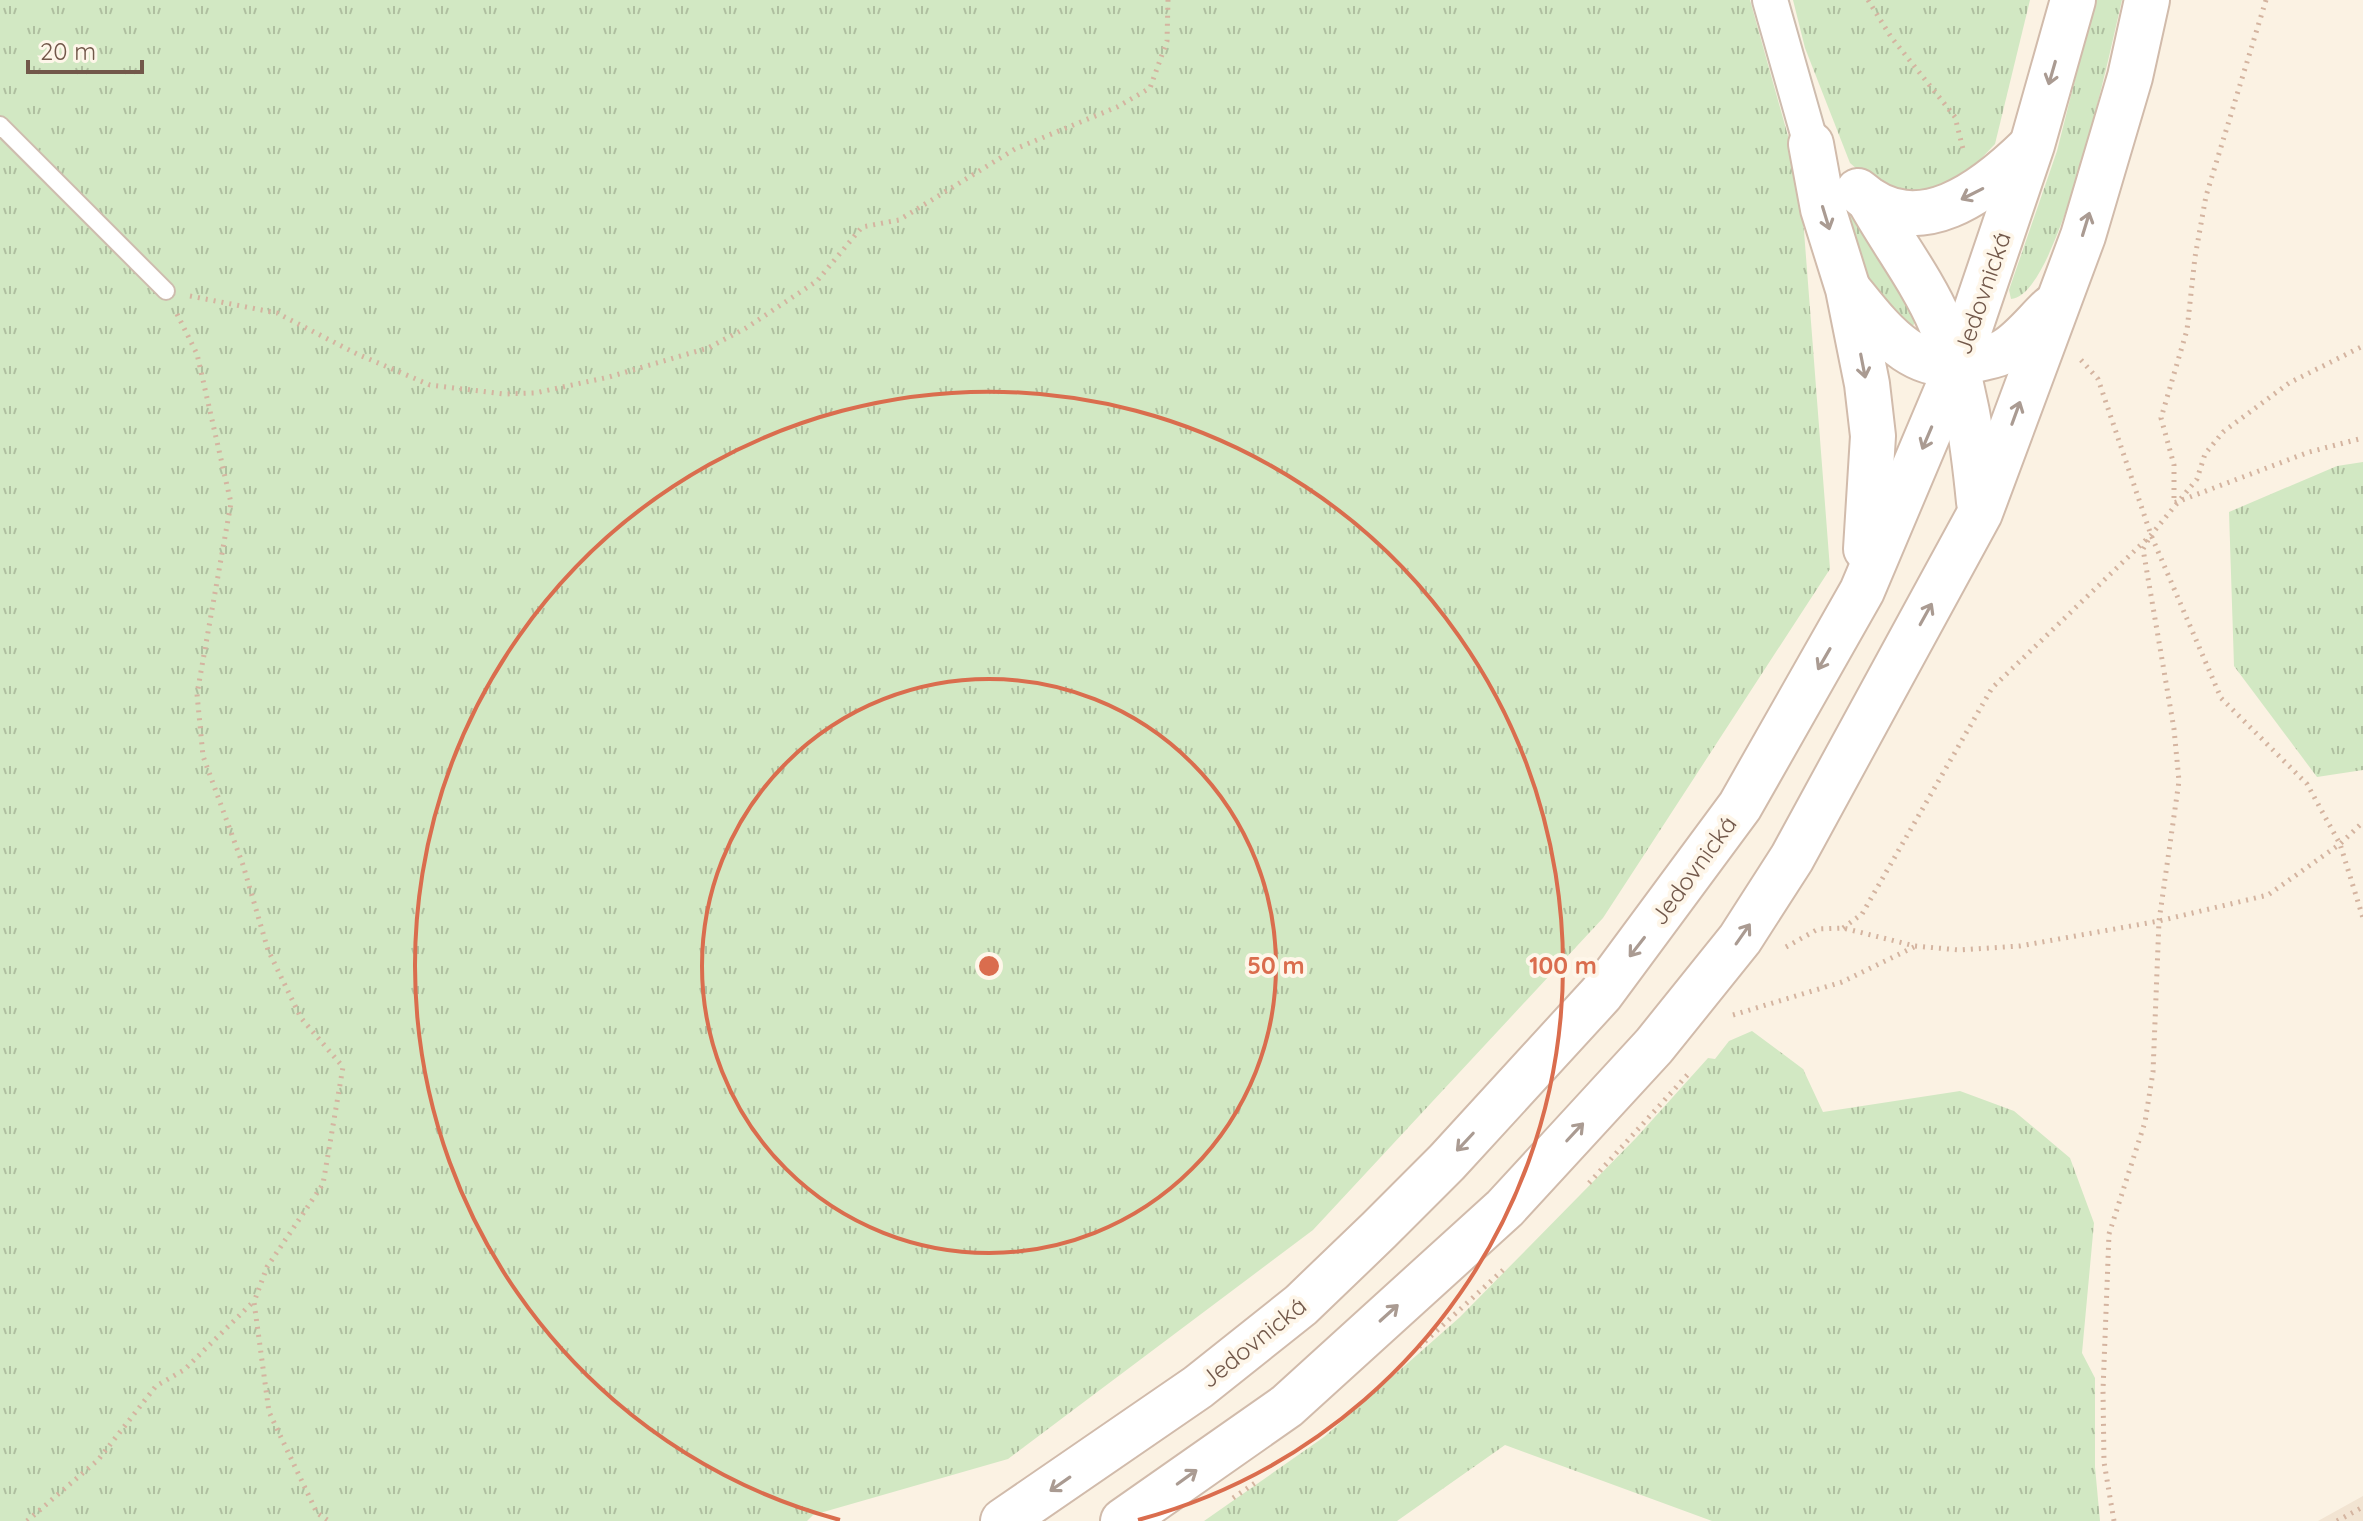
<svg xmlns="http://www.w3.org/2000/svg" width="2363" height="1521" font-family="Quicksand,sans-serif">
	<style>
		.residential { fill: #f2e4d2 }
		.grass { fill: url(#grass-tufts) }
		.lines { fill: none; stroke-linecap: round; stroke-linejoin: round }
		.service-casing { stroke: #cebcae; stroke-width: 20 }
		.minor-casing { stroke: #cebcae; stroke-width: 38 }
		.secondary-casing { stroke: #d1bbab; stroke-width: 48 }
		.path { stroke: #d4b4a0; stroke-width: 5; stroke-dasharray: 2 6; stroke-linecap: butt }
		.service { stroke: #fff; stroke-width: 16 }
		.minor { stroke: #fff; stroke-width: 34 }
		.secondary { stroke: #fff; stroke-width: 44 }
		.oneway { stroke: #aa9b92 }
		.ring { fill: none; stroke: #da6d4e; stroke-width: 4 }
		.labels { text-anchor: middle; dominant-baseline: central; stroke-width: 8; stroke-linejoin: round; paint-order: stroke }
		.street-label { font-size: 24px; fill: #72584a; stroke: #fef6e9 }
		.centre { fill: #da6d4e; stroke: #fef6e9; stroke-width: 4 }
		.ring-label { font-size: 24px; text-anchor: middle; font-weight: bold; fill: #da6d4e; stroke: #fef6e9; stroke-width: 8; stroke-linejoin: round; paint-order: stroke }
	</style>
	<defs>
		<pattern id="grass-tufts" width="24" height="20" patternUnits="userSpaceOnUse" patternTransform="scale(2)"><rect width="24" height="20" fill="#d2e8c3"/><path d="M3 7l-1-3M5 7V3M7 7l1-3M15 17l-1-3M17 17v-4M19 17l1-3" fill="none" stroke="#afbfa0"/></pattern>
	</defs>
	<rect width="100%" height="100%" fill="#fbf2e3"/>
	<path class="residential" d="M2363,1496v25h-45z"/>
	<g class="grass">
		<path d="M0,0h1750l50,179 30,390 -227,349 -290,312 -305,229 -195,56 -6,6h-807z"/>
		<path d="M1793,0h237l-35,144 -37,39 -19,11 -59,-5 -30,-26 -45,-115z"/>
		<path d="M2095,0h27c-11,47 -63,297 -111,299l-2,-9 48,-139z"/>
		<path d="M1841,195l7,4 68,121 -4,8 -20,-3 -34,-66z"/>
		<path d="M2363,462v308l-46,7 -83,-111 -5,-154 108,-46z"/>
		<path d="M1752,1031l51,38 20,43 137,-21 54,20 56,47 24,65 -12,130 13,25v89l5,54h-388l-207,-76 -108,76h-193l120,-84 136,-120 176,-179 72,-80 7,1 14,-18z"/>
	</g>
	<g class="lines">
		<defs>
			<path id="service" d="M0,125l166,166"/>
			<path id="minor" d="M1770,0l41,144"/>
			<g id="secondary">
				<path d="M1811,144l12,65 25,80 19,95 6,52 -7,113"/>
				<path d="M1858,191c60,53 127,0 172,-44"/>
				<path d="M1869,200c22,40 53,80 71,122 25,57 33,119 39,180"/>
				<path d="M1849,290c34,42 67,88 126,70 9,-3 22,-4 30,-9 17,-10 32,-30 46,-43"/>
				<path d="M1003,1521l195,-134 103,-82 78,-75 68,-68 154,-168 139,-188 122,-215 95,-225 75,-221 41,-145"/>
				<path d="M1123,1521l164,-115 218,-198 149,-162 86,-107 52,-81 188,-345 103,-277 47,-159 17,-77"/>
			</g>
		</defs>
		<use href="#service" class="service-casing"/>
		<use href="#minor" class="minor-casing"/>
		<use href="#secondary" class="secondary-casing"/>
		<g class="path">
			<path d="M1868,0l23,37 64,80 8,32"/>
			<path d="M2266,0l-60,196 -11,61 -8,73 -26,88 13,47v38l135,-51 54,-14"/>
			<path d="M190,296l87,17 80,41 73,31 74,9 31,-1 74,-16 99,-29 38,-20 71,-47 45,-54 37,-7 116,-71 102,-42 33,-19 17,-47 1,-41"/>
			<path d="M177,314l20,40 34,149 -34,191 6,62 40,109 25,85 33,68 42,49 -20,117 -56,83 -13,35 15,110 48,101 12,8"/>
			<path d="M2081,360l17,19 53,156 70,163 86,86 33,60 23,74"/>
			<path d="M1843,928l19,-14 130,-226 159,-153 46,-56 8,-25 18,-22 66,-49 74,-37"/>
			<path d="M1786,947l32,-18 25,-1 72,18 44,4 61,-4 139,-25 109,-26 72,-51 23,-22"/>
			<path d="M1733,1015l109,-33 72,-35"/>
			<path d="M1589,1183l101,-111"/>
			<path d="M1419,1347l84,-77"/>
			<path d="M1233,1498l25,-17"/>
			<path d="M27,1521l71,-61 58,-74 28,-16 69,-68"/>
			<path d="M2114,1521l-10,-59 -1,-72 6,-156 36,-112 8,-50 6,-151 20,-140 -5,-52 -31,-180 8,-14"/>
			<path d="M2337,1521l26,-14"/>
		</g>
		<use href="#service" class="service"/>
		<use href="#minor" class="minor"/>
		<use href="#secondary" class="secondary"/>
	</g>
	<defs><path id="oneway-shaft" d="M-6 0H5M1.5-3L5.5 0L1.5 3" fill="none" stroke-width="1.6" stroke-linecap="round" stroke-linejoin="round" transform="scale(2)"/></defs>
	<g class="oneway">
		<use href="#oneway-shaft" transform="translate(2052 73) rotate(106)"/>
		<use href="#oneway-shaft" transform="translate(1972 194) rotate(153)"/>
		<use href="#oneway-shaft" transform="translate(1826 218) rotate(73)"/>
		<use href="#oneway-shaft" transform="translate(2086 224) rotate(-73)"/>
		<use href="#oneway-shaft" transform="translate(1863 366) rotate(79)"/>
		<use href="#oneway-shaft" transform="translate(2016 413) rotate(-70)"/>
		<use href="#oneway-shaft" transform="translate(1927 438) rotate(113)"/>
		<use href="#oneway-shaft" transform="translate(1926 614) rotate(-61)"/>
		<use href="#oneway-shaft" transform="translate(1824 659) rotate(120)"/>
		<use href="#oneway-shaft" transform="translate(1743 934) rotate(-55)"/>
		<use href="#oneway-shaft" transform="translate(1637 947) rotate(128)"/>
		<use href="#oneway-shaft" transform="translate(1575 1132) rotate(-47)"/>
		<use href="#oneway-shaft" transform="translate(1465 1142) rotate(133)"/>
		<use href="#oneway-shaft" transform="translate(1389 1313) rotate(-42)"/>
		<use href="#oneway-shaft" transform="translate(1187 1477) rotate(-36)"/>
		<use href="#oneway-shaft" transform="translate(1060 1484) rotate(145)"/>
	</g>
	<g class="ring">
		<circle cx="989" cy="966" r="287"/>
		<path d="M840 1520A574 574 0 1 1 1138 1520"/>
	</g>
	<g class="labels">
		<g class="street-label">
			<text transform="translate(1982 293) rotate(-71)">Jedovnická</text>
			<text transform="translate(1693 870) rotate(-54)">Jedovnická</text>
			<text transform="translate(1253 1342) rotate(-39)">Jedovnická</text>
		</g>
	</g>
	<circle cx="989" cy="966" r="12" class="centre"/>
	<g class="ring-label">
		<text x="1276" y="974">50 m</text>
		<text x="1563" y="974">100 m</text>
	</g>
	<path d="M28 60v12h114v-12" fill="none" stroke="#72584a" stroke-width="4"/>
	<text x="40" y="60" font-size="24" fill="#72584a" stroke="#fef6e9" stroke-width="6" paint-order="stroke">20 m</text>
</svg>
